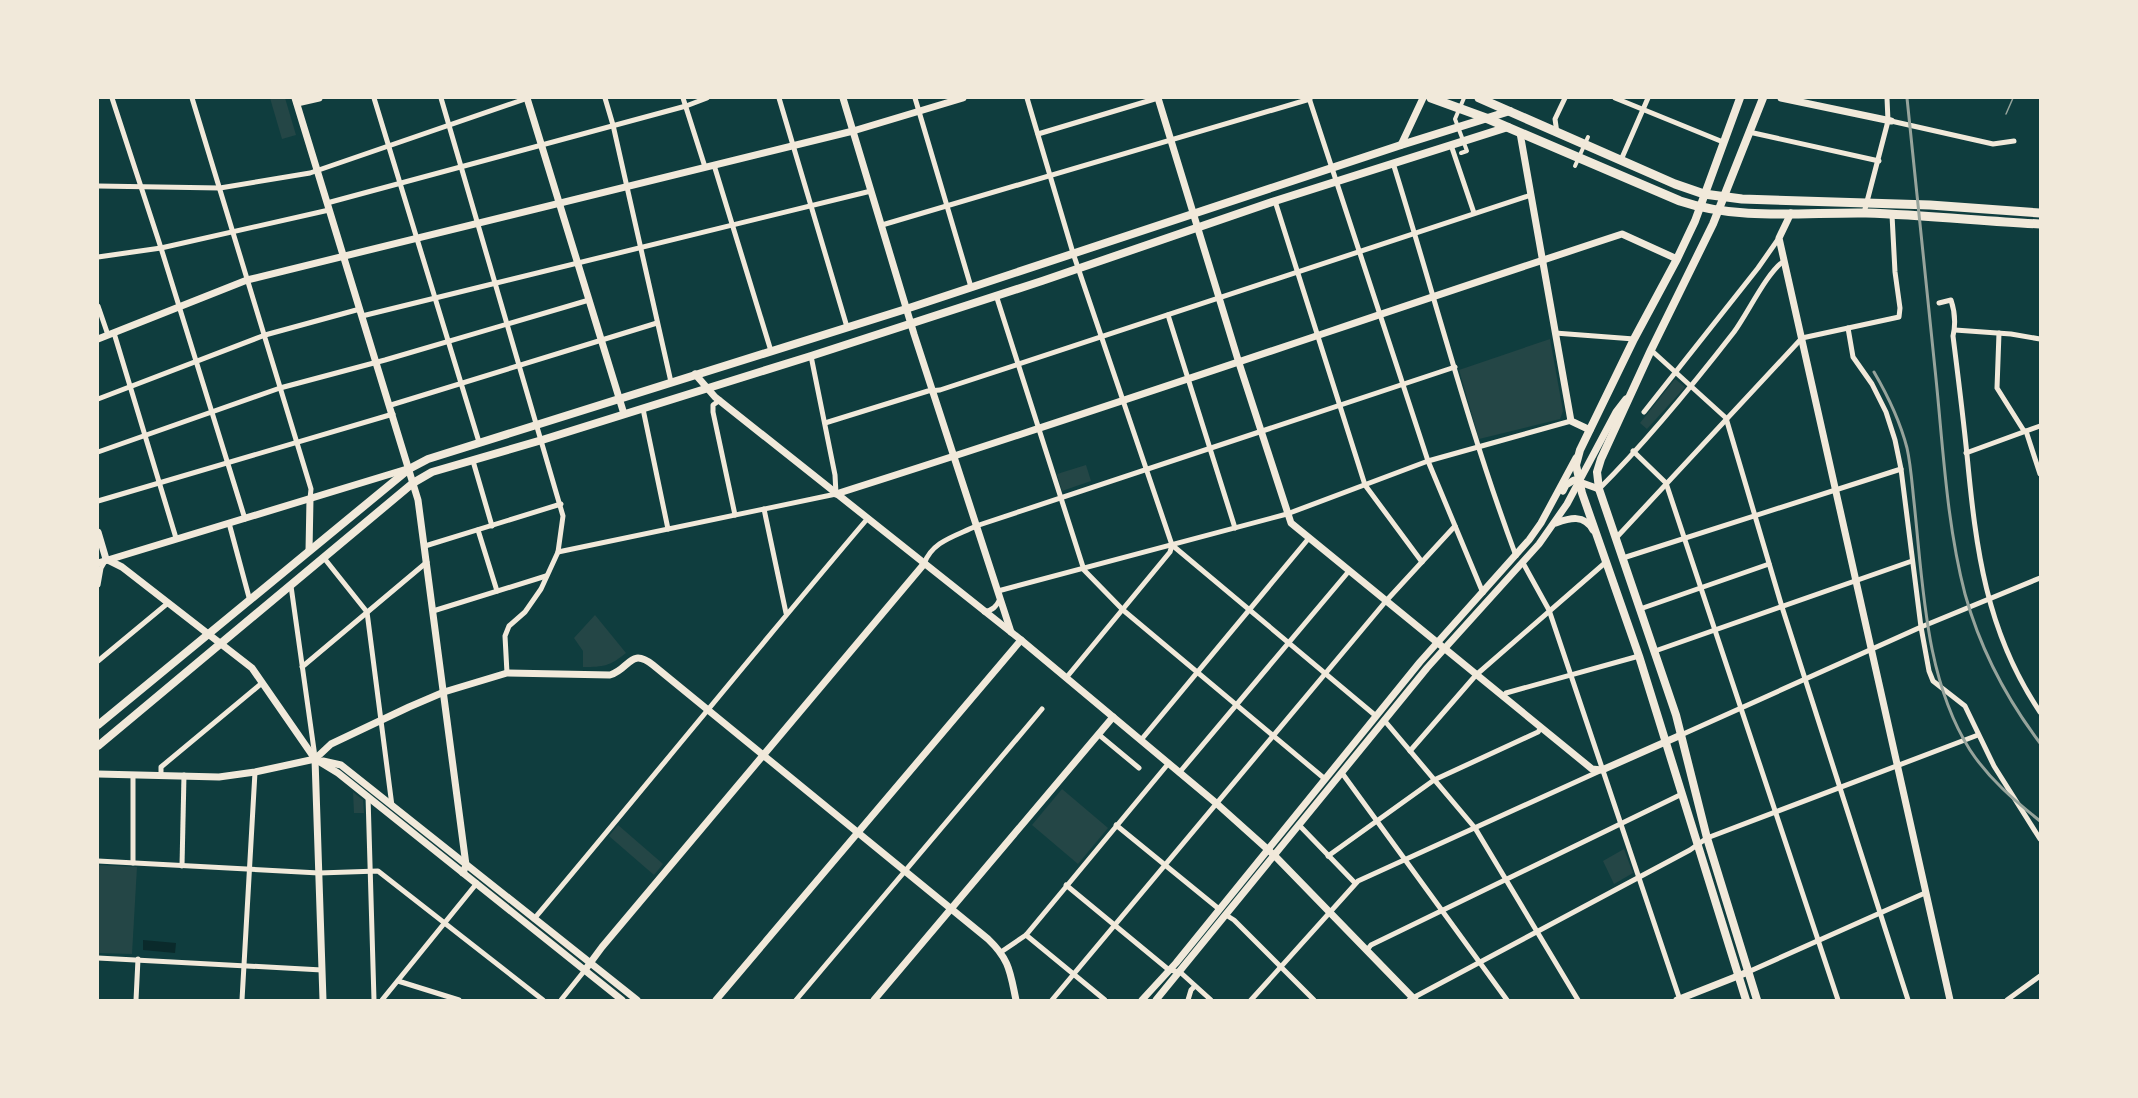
<svg xmlns="http://www.w3.org/2000/svg" width="2138" height="1098" font-family="'DejaVu Sans',sans-serif">
	<style>
		.green { fill: #244646 }
		.water { fill: #0a2a2b }
		.lines { fill: none; stroke-linecap: round; stroke-linejoin: round }
		.pedestrian { stroke: #f1e9da; stroke-width: 4 }
		.minor { stroke: #f1e9da; stroke-width: 5 }
		.tertiary { stroke: #f1e9da; stroke-width: 7 }
		.secondary { stroke: #f1e9da; stroke-width: 8 }
		.primary { stroke: #f1e9da; stroke-width: 8 }
		.trunk { stroke: #f1e9da; stroke-width: 9 }
		.tram { stroke: #97a49c; stroke-width: 1.5 }
		.rail { stroke: #97a49c; stroke-width: 3 }
	</style>
	<rect width="100%" height="100%" fill="#0f3d3e"/>
	<g class="green">
		<path d="M270,98h15l11,37 -14,4z"/>
		<path d="M1550,339l13,72 -3,8 -81,20 -20,-69z"/>
		<path d="M1675,379l10,8 -38,42 -7,-6z"/>
		<path d="M1086,465l5,16 -29,10 -5,-17z"/>
		<path d="M595,615l31,38c-16,13 -22,14 -43,14v-16l-9,-13z"/>
		<path d="M1062,789l46,39 -30,36 -46,-39z"/>
		<path d="M353,792l10,8 1,13h-10z"/>
		<path d="M618,825l45,39 -9,11 -45,-39z"/>
		<path d="M1624,849l9,24 -19,11 -11,-23z"/>
		<path d="M98,865l39,2 -5,87 -34,-1z"/>
	</g>
	<path class="water" d="M143,940l33,3 -1,10 -32,-3z"/>
	<g class="lines">
		<g class="pedestrian">
			<path d="M1461,153l6,-2 -12,-32 9,-21"/>
			<path d="M1575,166l13,-29"/>
		</g>
		<g class="minor">
			<path d="M112,98l49,150 84,271"/>
			<path d="M192,98l119,391 -1,10"/>
			<path d="M374,98l105,344"/>
			<path d="M441,98l122,418 -5,36 -17,37 -16,23 -16,14 -4,10 2,37"/>
			<path d="M605,98l8,27 58,257"/>
			<path d="M683,98l22,69"/>
			<path d="M779,98l68,229"/>
			<path d="M915,98l56,189"/>
			<path d="M1027,98l46,155 99,292 204,171"/>
			<path d="M1309,98l119,363 55,132"/>
			<path d="M1615,98l108,44"/>
			<path d="M1891,121l102,23 21,-3"/>
			<path d="M1749,132l130,29"/>
			<path d="M1557,133l-2,-14 10,-21"/>
			<path d="M1038,134l120,-36"/>
			<path d="M1451,145l23,68"/>
			<path d="M1621,160l27,-62"/>
			<path d="M1393,163c41,131 75,264 123,393"/>
			<path d="M714,165l57,186"/>
			<path d="M98,186l122,2 90,-15 218,-75"/>
			<path d="M1275,201l90,284 57,77"/>
			<path d="M327,203l359,-97 21,-8"/>
			<path d="M1864,213l24,-92 -1,-23"/>
			<path d="M882,225l428,-126"/>
			<path d="M98,257l63,-9 168,-38"/>
			<path d="M996,295l88,275 39,40 202,169"/>
			<path d="M1939,303l12,-3c4,12 5,23 2,36 5,40 10,79 14,119 9,94 19,177 73,257"/>
			<path d="M98,306l10,29"/>
			<path d="M1168,315l67,213"/>
			<path d="M362,316l509,-125"/>
			<path d="M1848,328l5,29 19,27 14,28 9,28 6,29 20,158 8,44 4,10 32,25 29,60 46,73"/>
			<path d="M1955,330l56,4 29,5"/>
			<path d="M114,333l62,205"/>
			<path d="M1555,333l79,6"/>
			<path d="M1999,333l-2,55 27,43"/>
			<path d="M1651,350l75,68 56,189 126,393"/>
			<path d="M98,399l167,-64 95,-26"/>
			<path d="M720,400l-7,5v7l22,103"/>
			<path d="M391,405l266,-82"/>
			<path d="M643,409l25,120"/>
			<path d="M1644,412l114,-144 21,-30"/>
			<path d="M825,423l103,-32 12,-1 591,-195"/>
			<path d="M2026,431l14,43"/>
			<path d="M1633,451l33,32 172,517"/>
			<path d="M98,452l182,-64 105,-28 204,-60"/>
			<path d="M1966,453l74,-27"/>
			<path d="M473,461l19,65"/>
			<path d="M1599,489c49,-49 93,-103 135,-157 14,-19 33,-60 50,-71"/>
			<path d="M98,501l295,-87"/>
			<path d="M764,509l22,104"/>
			<path d="M229,523l21,78"/>
			<path d="M478,530l19,61"/>
			<path d="M1616,538l186,-200 97,-21 1,-9 -5,-36 -3,-57"/>
			<path d="M425,546l136,-42"/>
			<path d="M558,552l278,-58 -1,-19 -24,-119"/>
			<path d="M324,558l43,54 25,194"/>
			<path d="M1623,558l278,-89"/>
			<path d="M1523,563l26,47 131,390"/>
			<path d="M924,564c8,-23 32,-28 52,-38l479,-159"/>
			<path d="M98,585l3,-17 4,-7"/>
			<path d="M291,586l24,171"/>
			<path d="M998,591l289,-77 141,-53 143,-40"/>
			<path d="M1640,609l129,-45"/>
			<path d="M433,611l113,-35"/>
			<path d="M984,612c9,-2 12,-5 16,-13"/>
			<path d="M1655,651l257,-90"/>
			<path d="M98,661l70,-58"/>
			<path d="M302,667l125,-105"/>
			<path d="M1066,678l104,-126 2,-7"/>
			<path d="M1503,697l3,-4 133,-37"/>
			<path d="M1384,720l91,108 103,172"/>
			<path d="M1098,734l41,34"/>
			<path d="M1681,735l240,-108 119,-49"/>
			<path d="M1141,740l168,-202"/>
			<path d="M1410,751l66,-76 130,-113"/>
			<path d="M1179,773l170,-202"/>
			<path d="M1342,773l165,227"/>
			<path d="M161,775v-8l101,-84"/>
			<path d="M368,796l6,204"/>
			<path d="M1116,825l103,84"/>
			<path d="M1299,825l56,58"/>
			<path d="M1328,856l106,-76 104,-48 3,-4"/>
			<path d="M98,861l221,12 59,-2 165,129"/>
			<path d="M133,863v-88"/>
			<path d="M182,866l2,-91"/>
			<path d="M1066,885l103,85 11,2 31,28"/>
			<path d="M1226,915l8,5 80,80"/>
			<path d="M534,919c112,-133 221,-268 334,-401"/>
			<path d="M1026,935l79,65"/>
			<path d="M1367,950l4,-5 311,-151"/>
			<path d="M1001,952l25,-17 142,-171"/>
			<path d="M98,958l224,12"/>
			<path d="M1748,972l177,-79"/>
			<path d="M398,981l61,19"/>
			<path d="M136,1000l2,-41"/>
			<path d="M242,1000l13,-228"/>
			<path d="M382,1000l95,-117"/>
			<path d="M561,1000l24,-30"/>
			<path d="M796,1000l246,-291"/>
			<path d="M1052,1000l334,-399 69,-75"/>
			<path d="M1188,1000l3,-10 4,-4"/>
			<path d="M1251,1000l107,-119 244,-111"/>
			<path d="M1409,1000l281,-150 17,-12 271,-103"/>
			<path d="M2007,1000l33,-24"/>
		</g>
		<g class="tertiary">
			<path d="M295,98l123,402 48,365 -3,8"/>
			<path d="M527,98l97,316"/>
			<path d="M843,98l71,236 97,298"/>
			<path d="M1158,98l81,265 52,160 301,246 10,1 79,-35"/>
			<path d="M1781,98l110,23"/>
			<path d="M297,103l22,-5"/>
			<path d="M1520,133l51,288 19,9"/>
			<path d="M1401,145l22,-47"/>
			<path d="M1791,213l-12,25 171,762"/>
			<path d="M98,339l149,-59 606,-149 110,-33"/>
			<path d="M695,374l20,23 306,243 195,163 59,53 140,144"/>
			<path d="M1563,491l3,-6 8,-5 25,9"/>
			<path d="M836,494c263,-83 524,-174 786,-260l55,25"/>
			<path d="M1556,523c14,-5 28,-9 37,7"/>
			<path d="M98,532l8,27"/>
			<path d="M309,551l1,-52"/>
			<path d="M106,559l16,8 130,101 63,91 23,14 284,227"/>
			<path d="M98,563l309,-94"/>
			<path d="M315,759l8,241"/>
			<path d="M323,761l18,4 296,235"/>
			<path d="M98,774l121,3 36,-5 60,-13 16,-15 78,-37 35,-15 63,-19 103,2c20,-6 20,-28 43,-10l335,274c22,21 22,33 28,61"/>
			<path d="M585,970l17,-23 322,-383"/>
			<path d="M716,1000l305,-360"/>
			<path d="M874,1000l239,-283"/>
			<path d="M1142,1000l34,-37 244,-301 109,-122 12,-17 35,-65"/>
			<path d="M1156,1000l271,-332 112,-124 28,-40 49,-92 10,-13"/>
			<path d="M1677,1000l71,-28"/>
		</g>
		<g class="secondary">
			<path d="M98,725l311,-256 19,-10 478,-150 495,-164 109,-34"/>
			<path d="M98,746l315,-263 19,-11 110,-32 269,-84 231,-75 233,-80 233,-74"/>
		</g>
		<g class="primary">
			<path d="M1740,98l-45,123 -18,38 -43,80 -54,111 -4,15 6,28 57,163 107,344"/>
			<path d="M1757,1000l-50,-162 -31,-123 -77,-226 -2,-17 4,-13 50,-109 62,-126 50,-126"/>
		</g>
		<g class="trunk">
			<path d="M1431,98l55,20 194,83c59,20 125,11 186,12 58,2 117,8 174,11"/>
			<path d="M1479,98l196,86 29,10 38,5 188,6 110,8"/>
		</g>
		<path class="tram" d="M2006,114l7,-16"/>
		<g class="rail">
			<path d="M1907,98c9,90 19,180 28,271 8,75 11,152 30,225 15,54 41,104 75,149"/>
			<path d="M1874,372c14,24 26,49 33,76 4,18 5,36 7,54 9,82 11,177 56,248 19,29 44,50 70,71"/>
		</g>
	</g>
	<rect width="2138" height="1098" fill="none" stroke="#f1e9da" stroke-width="198"/>
</svg>
